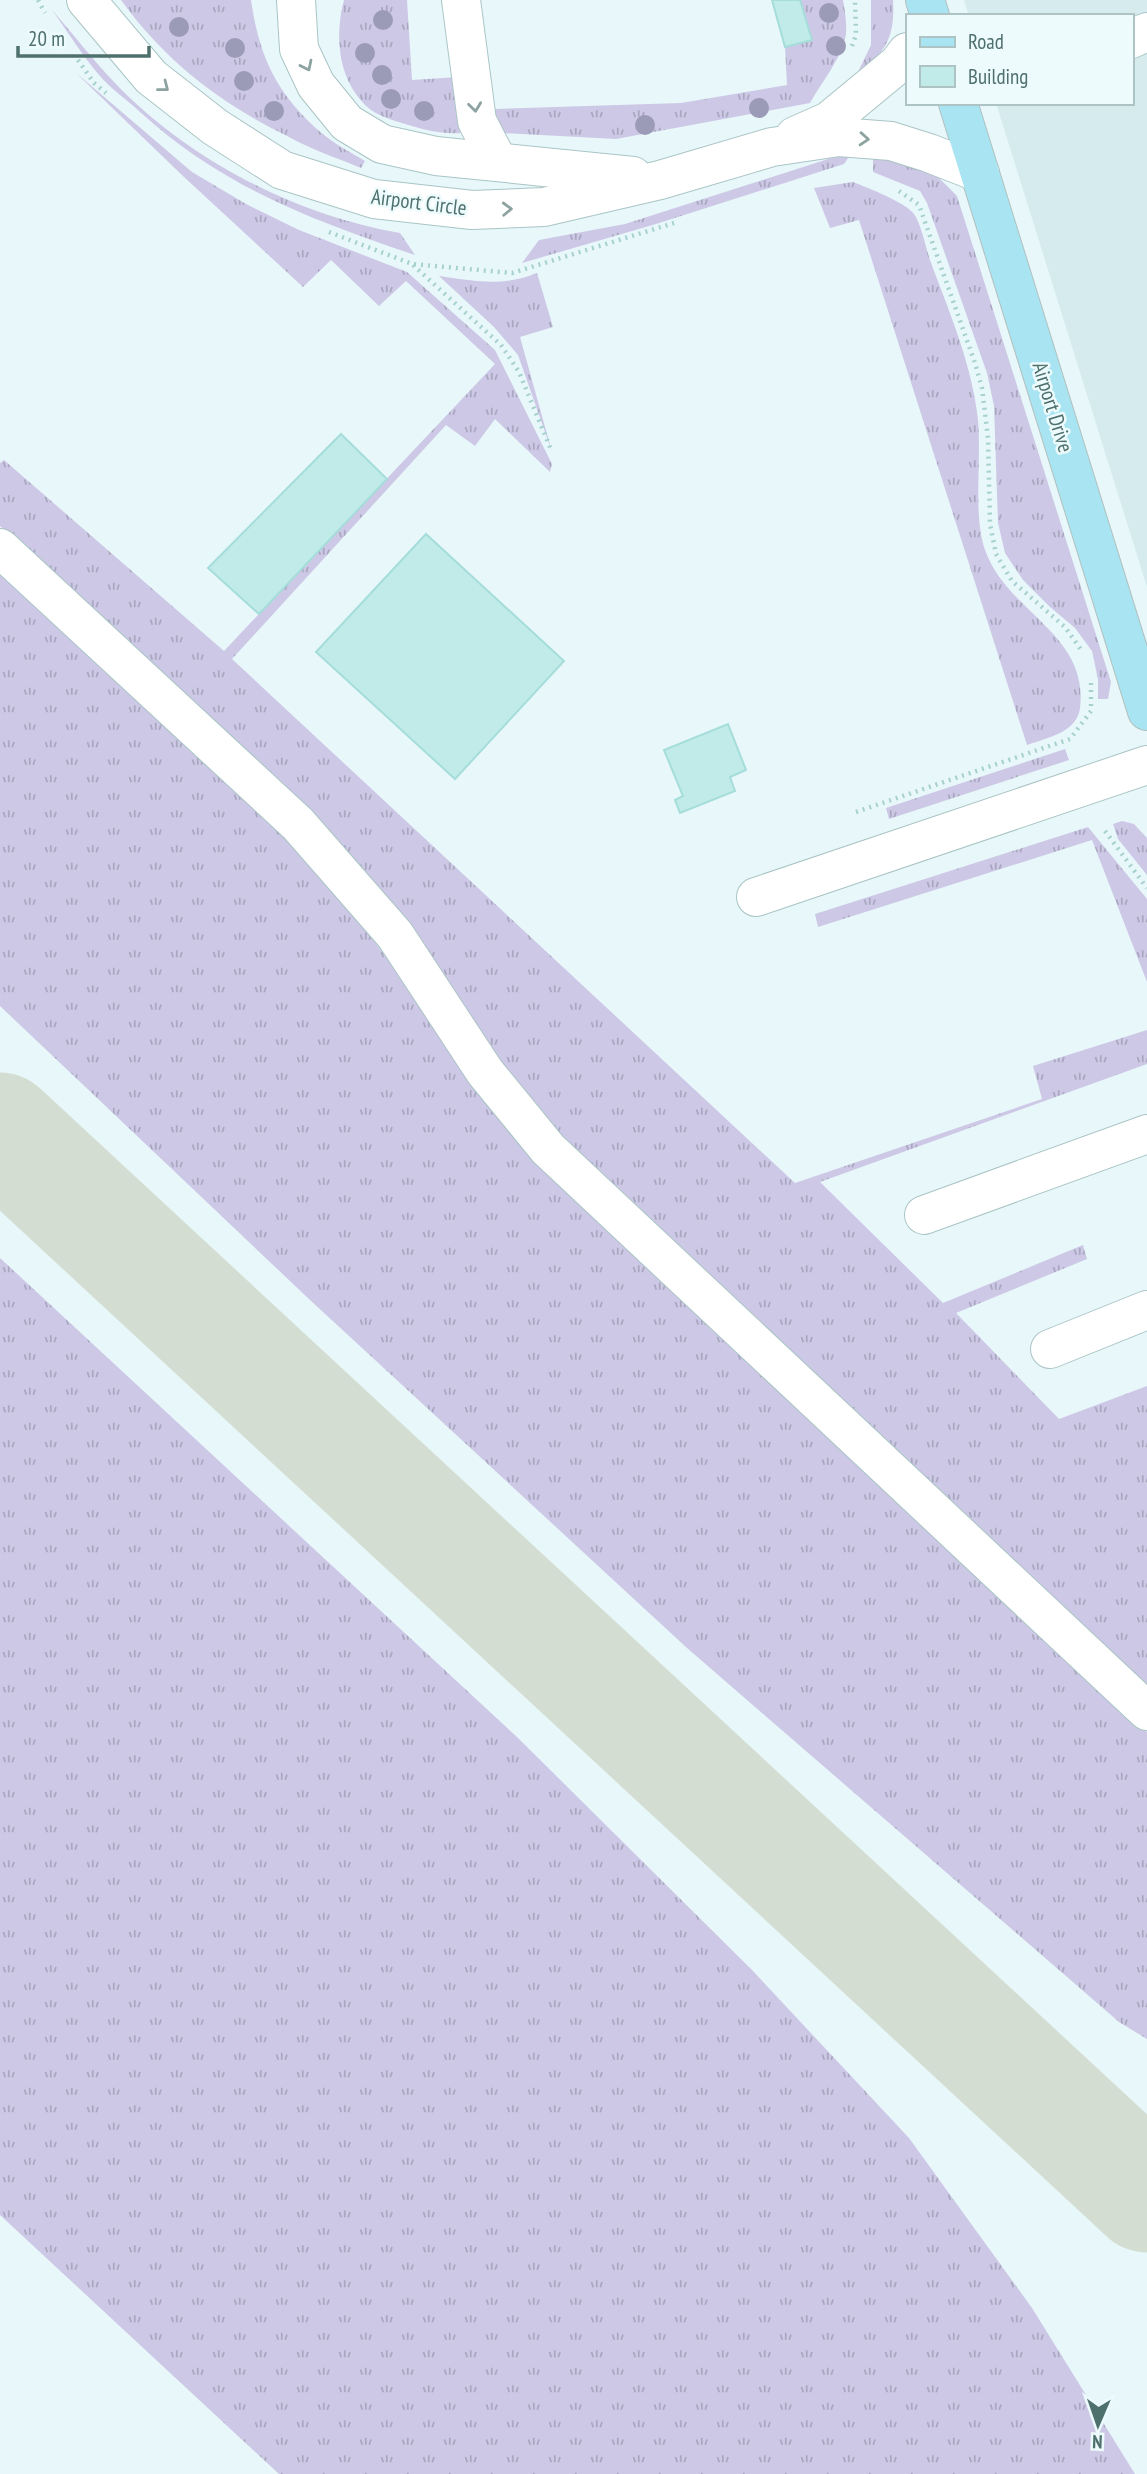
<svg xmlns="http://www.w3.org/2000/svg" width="1147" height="2474" font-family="'PT Sans Narrow',sans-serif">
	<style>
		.residential { fill: #d5ebee }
		.grass { fill: url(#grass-tufts) }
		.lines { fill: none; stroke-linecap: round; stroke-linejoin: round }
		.taxiway { stroke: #d4ddd1; stroke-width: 117 }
		.building { fill: #c1ebe8; stroke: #a5ddda; stroke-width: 2 }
		.minor-casing { stroke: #aac5c5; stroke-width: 40 }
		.major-casing { stroke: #b2c1bf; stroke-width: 40 }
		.path { stroke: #a6d1cf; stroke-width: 4.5; stroke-dasharray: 2 5; stroke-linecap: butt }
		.minor { stroke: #fff; stroke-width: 38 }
		.major { stroke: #a8e4f1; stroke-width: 38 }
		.tree { fill: #9b9ab7 }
		.oneway { stroke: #8da3a1 }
		.labels { text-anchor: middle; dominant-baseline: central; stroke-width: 5; stroke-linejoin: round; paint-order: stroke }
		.street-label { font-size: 21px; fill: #4f716e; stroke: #eefbfd }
	</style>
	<defs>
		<pattern id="grass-tufts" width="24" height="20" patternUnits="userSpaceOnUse" patternTransform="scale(1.75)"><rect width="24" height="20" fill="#cdc8e6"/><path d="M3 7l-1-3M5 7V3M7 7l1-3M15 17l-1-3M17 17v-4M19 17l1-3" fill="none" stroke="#a9a7bf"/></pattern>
	</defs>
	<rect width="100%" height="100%" fill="#e8f7fa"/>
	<path class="residential" d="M964,0h183v587l-151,-484h135v-87h-162z"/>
	<g class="grass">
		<path d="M121,0h130c8,56 25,93 68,131 14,12 31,21 46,30l-4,7c-24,-10 -51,-19 -74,-32 -67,-33 -122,-75 -166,-136z"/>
		<path d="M344,0h63l5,80 47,-3 4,49 -3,7c-16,1 -32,-2 -48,-7 -13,-4 -30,-8 -41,-16 -33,-26 -37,-73 -27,-110z"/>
		<path d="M800,0h43c2,12 5,28 2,39 -6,23 -24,44 -35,64l-194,36 -115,-6 -18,-53 8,-2 4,31 186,-6 106,-18 -2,-38 26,-8z"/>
		<path d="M871,0h22c2,36 -6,52 -35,72l13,-27z"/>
		<path d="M52,10c21,24 41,50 63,73 74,77 180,132 285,150l15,22c-105,-36 -193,-68 -276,-144 -13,-12 -29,-23 -40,-36 -17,-20 -31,-43 -47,-65z"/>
		<path d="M75,72l117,100 54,32 53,26 108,42 88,78 57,114 -2,8 -55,-53 -20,27 -29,-21 -214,234 563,524 247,-84 -9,-33 114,-36v34l-327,118 123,121 140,-58 4,14 -131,54 103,106 88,-33v302l-594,-556 -127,-175 -242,-262 -184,-169v-63l4,-3 220,191 271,-287 -89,-83 -27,25 -48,-46 -28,27 -119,-110z"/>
		<path d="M853,151l-9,13 -188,60 -134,39 17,-23 86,-16z"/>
		<path d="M873,154l45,9 22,16 17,17 154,486 -3,17h-10v-20l-6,-28 -17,-23 -25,-21 -27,-27 -18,-27 -7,-30 -4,-117 -7,-33 -60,-170 -7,-12 -47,-19z"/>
		<path d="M853,182c15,6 52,20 61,32 7,10 12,34 16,46 18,49 40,99 47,152 6,40 -5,101 8,138 22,63 104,83 95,158 -3,25 -34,30 -53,37l-168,-525 -29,8 -16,-40z"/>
		<path d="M537,273l16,54 -33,10 32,115 -34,-97 -24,-28 -55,-51c34,5 65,11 98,-3z"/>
		<path d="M0,570l311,287 76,101 529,560 231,214v307l-28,-17 -432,-374 -377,-348 -310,-294z"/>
		<path d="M1065,749l4,11 -180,59 -3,-11z"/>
		<path d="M1122,821l12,3 13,14v37l-29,-36 -5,-15z"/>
		<path d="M1088,827l59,72v83l-55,-142 -274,87 -3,-13z"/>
		<path d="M0,1258l518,480 234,232 157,168 123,170 103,166h-856l-279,-259z"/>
	</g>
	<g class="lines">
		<path class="taxiway" d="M0,1131l1147,1063"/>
	</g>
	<g class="building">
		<path d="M772,0h28l12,40 -27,7z"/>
		<path d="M341,434l46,45 -128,135 -51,-46z"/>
		<path d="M426,534l138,127 -109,118 -139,-127z"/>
		<path d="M728,724l18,46 -16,7 5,14 -55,22 -5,-13 8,-4 -19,-46z"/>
	</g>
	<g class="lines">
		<defs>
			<g id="minor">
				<path d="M86,0l65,77 64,50 67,43 92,29 98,11 72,-3 116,-27 112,-33 67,-10 52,4 38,12 51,20"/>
				<path d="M296,0l3,49 17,36 31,38 35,21 54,12 197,20"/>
				<path d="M461,0l16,121 21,41"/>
				<path d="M1131,39l16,-7"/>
				<path d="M795,136l34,-15 69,-57 9,-12"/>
				<path d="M0,548l298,276 97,111 90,137 63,77 599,562"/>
				<path d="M756,897l391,-132"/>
				<path d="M924,1215l223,-81"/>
				<path d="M1050,1349l97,-39"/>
			</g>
			<g id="major">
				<path d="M925,0l5,16"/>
				<path d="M958,103l189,608"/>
			</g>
		</defs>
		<use href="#minor" class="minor-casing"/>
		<use href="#major" class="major-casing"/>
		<g class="path">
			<path d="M38,0l7,13"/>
			<path d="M852,46l4,-11 -1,-35"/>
			<path d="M78,60l16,23 12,10"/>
			<path d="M899,191l20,14 56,158 7,25 6,50 2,86 6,30 16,27 53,46 17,24"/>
			<path d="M329,232l83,32 100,9 162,-50"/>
			<path d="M413,265l88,80 18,27 33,80"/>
			<path d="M856,812l214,-73 21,-28v-32"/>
			<path d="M1105,831l42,57"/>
		</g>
		<use href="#minor" class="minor"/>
		<use href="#major" class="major"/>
	</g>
	<g class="tree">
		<circle cx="829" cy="13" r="10"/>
		<circle cx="383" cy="20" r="10"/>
		<circle cx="179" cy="27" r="10"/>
		<circle cx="836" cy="46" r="10"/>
		<circle cx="235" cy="48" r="10"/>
		<circle cx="365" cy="53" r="10"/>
		<circle cx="382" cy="75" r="10"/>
		<circle cx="244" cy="81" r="10"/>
		<circle cx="391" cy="99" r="10"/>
		<circle cx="759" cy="108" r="10"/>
		<circle cx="274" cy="111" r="10"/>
		<circle cx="424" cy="111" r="10"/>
		<circle cx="645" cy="125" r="10"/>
	</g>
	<defs><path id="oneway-chevron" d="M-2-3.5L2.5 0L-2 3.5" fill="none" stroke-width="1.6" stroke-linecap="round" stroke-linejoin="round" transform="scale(1.75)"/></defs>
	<g class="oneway">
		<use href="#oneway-chevron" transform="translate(307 66) rotate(64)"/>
		<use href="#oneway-chevron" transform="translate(164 87) rotate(38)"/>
		<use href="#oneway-chevron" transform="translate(475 107) rotate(83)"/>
		<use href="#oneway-chevron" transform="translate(864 139) rotate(4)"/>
		<use href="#oneway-chevron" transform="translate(507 209) rotate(-2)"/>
	</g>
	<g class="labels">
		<g class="street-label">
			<text transform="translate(419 202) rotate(7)">Airport Circle</text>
			<text transform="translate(1053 407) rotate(73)">Airport Drive</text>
		</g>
	</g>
	<rect x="906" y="14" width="228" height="91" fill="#eefbfd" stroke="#aec4c4" stroke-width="2"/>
	<rect x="920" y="37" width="35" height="10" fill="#a8e4f1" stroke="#aec4c4" stroke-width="2"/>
	<text x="968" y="49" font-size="21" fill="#4f716e">Road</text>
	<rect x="920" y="66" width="35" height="21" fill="#c1ebe8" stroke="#aec4c4" stroke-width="2"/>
	<text x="968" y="84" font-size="21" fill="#4f716e">Building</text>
	<g transform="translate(1098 2425) rotate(182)" stroke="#eefbfd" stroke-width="5" paint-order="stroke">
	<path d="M0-5L12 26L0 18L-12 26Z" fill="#4f716e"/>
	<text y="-10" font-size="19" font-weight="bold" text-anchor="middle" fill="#4f716e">N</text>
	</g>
	<path d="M18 46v10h131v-10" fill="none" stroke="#4f716e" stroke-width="3.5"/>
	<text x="28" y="46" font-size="21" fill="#4f716e" stroke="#eefbfd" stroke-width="5" paint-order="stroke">20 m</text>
</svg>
